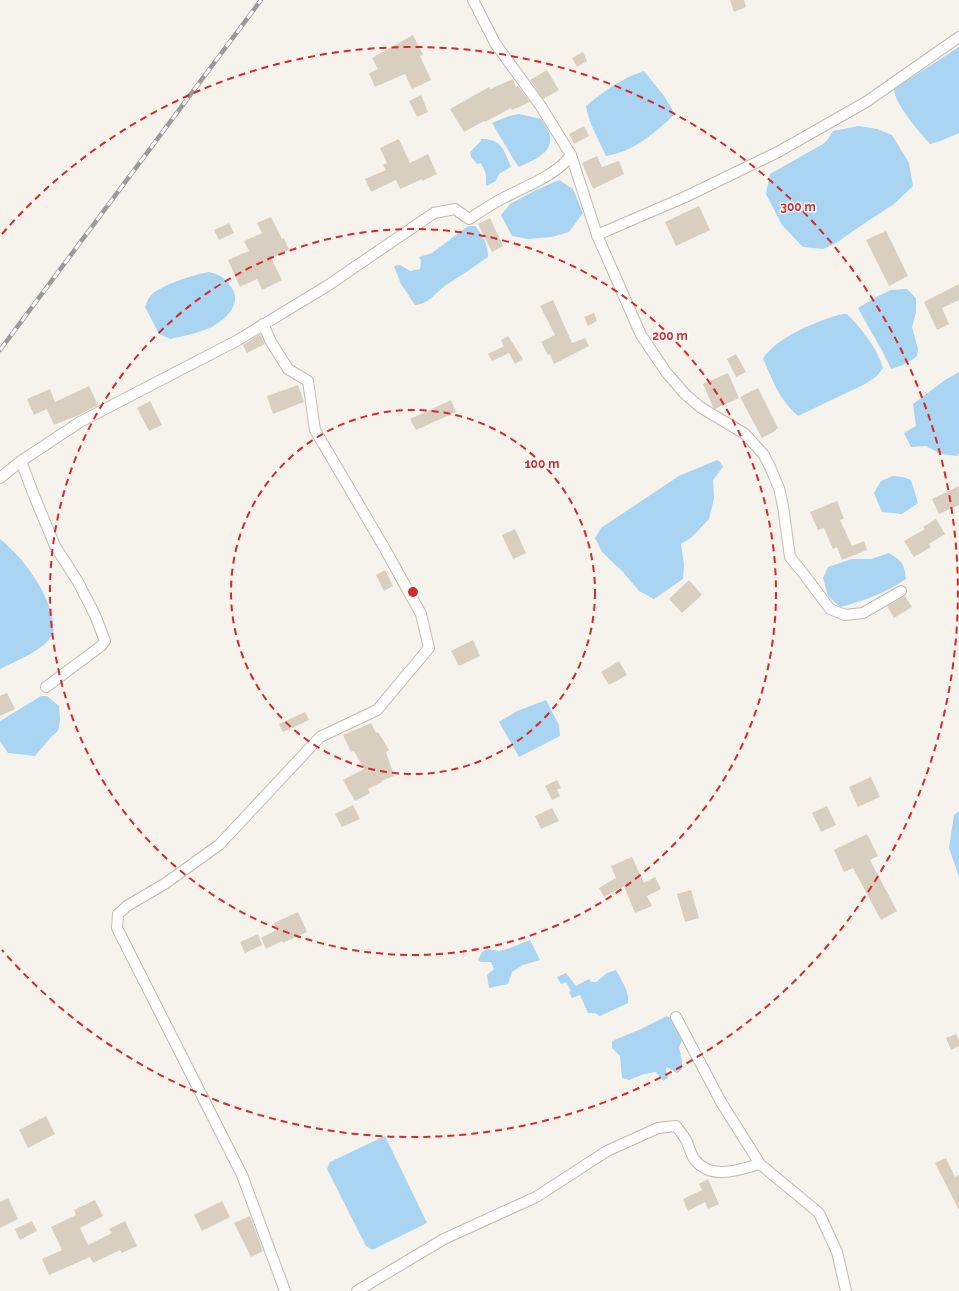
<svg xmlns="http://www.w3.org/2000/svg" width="959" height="1291" font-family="Raleway,sans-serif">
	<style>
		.water { fill: #a9d4f2 }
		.building { fill: #d8cfc1 }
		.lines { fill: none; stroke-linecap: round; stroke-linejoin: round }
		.street-casing { stroke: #c2bbae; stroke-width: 12 }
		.street { stroke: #fff; stroke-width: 10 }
		.rail-casing { stroke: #9a9a9a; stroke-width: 4.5 }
		.rail { stroke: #fff; stroke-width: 3; stroke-dasharray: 9; stroke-linecap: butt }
		.ring { fill: none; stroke: #d62828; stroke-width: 2; stroke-dasharray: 7 5 }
		.centre { fill: #d62828; stroke: #fff; stroke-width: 2 }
		.ring-label { font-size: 12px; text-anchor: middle; font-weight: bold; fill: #d62828; stroke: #fff; stroke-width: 3; stroke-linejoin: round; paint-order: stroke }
	</style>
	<rect width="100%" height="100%" fill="#f6f3ec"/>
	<g class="water">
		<path d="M959,47v86l-21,9 -8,2c-11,-13 -35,-39 -36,-55z"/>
		<path d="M644,71l20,25 11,18c-20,19 -42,38 -69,42 -7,-16 -18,-34 -20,-50 18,-15 36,-28 58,-35z"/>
		<path d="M519,114l22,5c3,5 8,11 9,17 3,18 -18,24 -31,31l-5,-7 -22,-37 17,-7z"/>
		<path d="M859,126l18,3 15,6 17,28 4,23 -19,18 -35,23 -23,16 -13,6 -20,-2 -21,-22 -16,-31 4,-20 53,-30 5,-5 5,-8z"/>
		<path d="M481,139c21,0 23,11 30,28l-12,7 -3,7 -10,5v-12l-5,-11 -4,1 -6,-7 -1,-5 10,-10z"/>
		<path d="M559,180l14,9 10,24 -14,19 -17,5 -24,2 -16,-3 -11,-21 9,-11 26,-14z"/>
		<path d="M468,226h7c8,9 13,19 13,31 -14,10 -28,19 -42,28 -11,8 -17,19 -31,20l-14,-21 -7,-18 6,-1 10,6 10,-2 1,-8 -2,-4 13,-4z"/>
		<path d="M209,272c11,2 19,8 24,18 8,16 -9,30 -21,37 -13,6 -29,9 -42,12l-11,-5 -14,-27c1,-3 2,-7 4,-9 7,-12 47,-24 60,-26z"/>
		<path d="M907,289l9,9v14l-4,15 6,22 -1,7c-7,6 -16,10 -26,13 -9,-21 -22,-40 -33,-61l18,-11 15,-7z"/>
		<path d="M843,314h4c15,15 30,34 36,54l-6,8 -12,8 -67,32c-18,-15 -26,-37 -35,-57 12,-21 57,-40 80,-45z"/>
		<path d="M959,372v81l-2,3 -16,-2 -15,-8 -15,1 -7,-14 12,-7 -3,-22 32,-24z"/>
		<path d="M717,460l3,2 3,5 -10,13 1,18 -5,21 -17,18 -11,7 3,21 -1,14 -29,20 -15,-8 -16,-19 -21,-20 -7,-14 6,-10 78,-52z"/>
		<path d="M893,476l10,1 8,3 7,23 -16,11 -20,-2 -8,-19 7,-12z"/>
		<path d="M0,539c23,18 51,56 53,85 0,3 1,7 0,9 -7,17 -38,28 -53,36z"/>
		<path d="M889,553c13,8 15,10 17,26 -21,14 -42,22 -66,28l-12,-11 -5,-18 5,-11 24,-8h19z"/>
		<path d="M41,696h6l12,10 1,14 -2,11 -7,6 -16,19 -27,-3 -8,-12v-20z"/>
		<path d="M546,700l13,25 1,11 -41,21 -20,-35 18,-11z"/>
		<path d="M959,811v66l-10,-29 5,-33z"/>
		<path d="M530,940l10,20 -17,5 -11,7 -4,12 -19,4 -2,-13 7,-6 -3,-7h-10l-3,-2 4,-8 5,-3 12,2 11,-3z"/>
		<path d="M616,970c5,10 14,22 12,33l-28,13 -5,-3h-7l-8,-18 -8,3 -3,-6 2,-1 -5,-9 -5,2 -4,-7 9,-4 10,13 13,-7 2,3h5l11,-9z"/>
		<path d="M667,1016l4,2 13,17 -2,6 -3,6 3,15v7l-5,4 -10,-6 -1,3 2,8 -5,3 -7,-9 -12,2 -15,6 -7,-2 -2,-22 -8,-8v-7l29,-12z"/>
		<path d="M385,1136l42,87 -55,27 -6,-4 -39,-77 3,-7z"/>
	</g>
	<g class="building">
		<path d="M730,0h14l2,7 -12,5z"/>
		<path d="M413,35l10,20 -3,1 11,24 -19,9 -7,-15 -30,13 -6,-14 9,-4 -6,-11z"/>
		<path d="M583,52l4,9 -10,6 -5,-9z"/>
		<path d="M547,70l12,20 -16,9 -13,-19z"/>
		<path d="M513,79l3,8 2,-1 12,16 -18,8 -1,-2 -26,14 -1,-1 -20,11 -14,-23 39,-22 2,2z"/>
		<path d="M421,95l7,17 -11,5 -8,-16z"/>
		<path d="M584,126l5,10 -15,8 -5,-10z"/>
		<path d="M399,139l11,24 18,-9 9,20 -15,7v-2l-22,10 -4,-9 -25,12 -6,-13 21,-9 -3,-5 4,-2 -7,-15z"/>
		<path d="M597,156l5,11 17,-6 5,13 -31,15 -11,-26z"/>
		<path d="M699,206l11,24 -34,16 -11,-24z"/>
		<path d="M271,217l11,22 2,-1 5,12 -18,8 11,22 -20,10 -5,-11 -17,8 -12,-27 21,-9 -5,-10 18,-8 -5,-10z"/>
		<path d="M490,218l13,28 -11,6 -14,-28z"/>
		<path d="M229,223l5,10 -15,7 -5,-10z"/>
		<path d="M886,231l22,45 -19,10 -23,-46z"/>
		<path d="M959,284v16l-17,8 7,16 -12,6 -13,-28z"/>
		<path d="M553,300l19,43 13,-5 4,8 -35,18 -4,-10 -2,1 -7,-13 14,-7 -15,-29z"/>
		<path d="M594,313l3,8 -9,5 -4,-9z"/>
		<path d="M260,334l5,10 -18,9 -4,-8z"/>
		<path d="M508,336l15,23 -8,5 -6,-11 -17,8 -4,-7 16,-8 -3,-6z"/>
		<path d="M736,354l10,18 -10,5 -9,-18z"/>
		<path d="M728,373l11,25 -24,11 -2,-2 -10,-23z"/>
		<path d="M298,385l6,17 -31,12 -6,-18z"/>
		<path d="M89,386l9,19 -19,10 -25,10 -7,-16 -13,6 -7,-16 23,-10 5,13z"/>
		<path d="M758,388l20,40 -3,3 -13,7 -22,-41z"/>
		<path d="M451,400l5,12 -40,18 -6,-11z"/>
		<path d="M150,401l12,24 -13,6 -12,-23z"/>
		<path d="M959,486v19l-20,9 -7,-15z"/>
		<path d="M837,501l7,18 -4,1 12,26 12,-5 3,9 -25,10 -5,-13 -4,2 -9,-21 -6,2 -8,-18z"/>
		<path d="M936,519l9,15 -16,10 2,3 -17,10 -10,-16 21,-12 -2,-2z"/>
		<path d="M515,529l11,24 -13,6 -11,-24z"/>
		<path d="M385,570l8,16 -9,5 -8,-16z"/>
		<path d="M689,580l13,15 -20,18 -13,-14z"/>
		<path d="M905,596l7,11 -18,11 -7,-12z"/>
		<path d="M473,640l7,16 -21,10 -8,-15z"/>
		<path d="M619,661l8,14 -18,10 -8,-13z"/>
		<path d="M7,693l8,16 -15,7v-20z"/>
		<path d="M305,712l4,8 -26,12 -4,-8z"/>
		<path d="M371,723l5,10 2,-1 11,18 -3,2 8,24 -13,5 1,1 -14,7 2,4 -15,8 -12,-21 21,-11 -10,-18 -3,1 -8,-17z"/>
		<path d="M871,777l9,20 -22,10 -9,-20z"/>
		<path d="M557,780l4,8 -4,2 3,6 -8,4 -7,-14z"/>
		<path d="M353,805l7,14 -18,8 -7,-13z"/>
		<path d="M827,806l9,19 -15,7 -9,-19z"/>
		<path d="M552,808l7,13 -18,8 -6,-13z"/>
		<path d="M867,834l11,22 -8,4 27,51 -16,9 -28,-52 -9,4 -10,-22z"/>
		<path d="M632,857l12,26 11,-6 6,12 -14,7 5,10 -17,7 -11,-27 -20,11 -5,-9 17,-10 -5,-12z"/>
		<path d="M691,890l8,28 -14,4 -8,-28z"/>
		<path d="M298,912l9,20 -24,11 -1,-2 -16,8 -5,-11 16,-8 -3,-7z"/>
		<path d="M258,934l4,11 -17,8 -5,-11z"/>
		<path d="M956,1034l3,6v6l-8,4 -5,-12z"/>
		<path d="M46,1116l9,18 -27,14 -9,-18z"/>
		<path d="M946,1158l9,19 4,-2v35l-24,-47z"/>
		<path d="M708,1179l11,25 -11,5 -3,-7 -17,9 -5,-12 19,-9 -3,-6z"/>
		<path d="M8,1198l10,21 -18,9v-26z"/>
		<path d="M95,1200l8,16 -23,12 8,17 24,-12 -3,-4 16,-8 12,25 -15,7 -2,-3 -27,13 -3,-6 -41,18 -7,-16 20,-9 -11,-23 25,-12 -2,-5z"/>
		<path d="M222,1201l8,16 -28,14 -8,-16z"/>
		<path d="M250,1216l13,35 -12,6 -17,-34z"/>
		<path d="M32,1221l5,10 -17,9 -5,-11z"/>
	</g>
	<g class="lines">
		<defs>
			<g id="street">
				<path d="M571,155l26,80 44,100 25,37 19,22 15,13 45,27 19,21 6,12 9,21 4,18 7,51 13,16 27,36 15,6 18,-2 38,-22"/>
				<path d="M597,235l88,-38 93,-45 88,-50 93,-65"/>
				<path d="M263,324l8,18 17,27 20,12 7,49 70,119 36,65 8,34 -52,62 -57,27 -101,108 -53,38 -39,23 -9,8 -1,14 125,247 43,116"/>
				<path d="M21,461l12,32 22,53 23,36 17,33 10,26 -4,5 -55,41"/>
				<path d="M0,478l21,-17 59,-39 158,-82 89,-54 107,-73 21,-4 14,10c10,-6 19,-13 29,-18 22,-13 58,-24 73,-46l-31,-50 -45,-62 -22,-43"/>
				<path d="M676,1017l45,85 39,62 59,49 18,39 9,39"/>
				<path d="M357,1291l87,-52 92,-42 71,-46 51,-23 18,-2c4,5 8,10 11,16 2,5 4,12 7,17 17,22 44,11 66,5"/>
			</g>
		</defs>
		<use href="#street" class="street-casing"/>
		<use href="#street" class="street"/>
		<defs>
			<path id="rail" d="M0,350l261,-350"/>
		</defs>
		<use href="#rail" class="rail-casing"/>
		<use href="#rail" class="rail"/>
	</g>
	<g class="ring">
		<circle cx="413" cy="592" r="182"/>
		<circle cx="413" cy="592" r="363"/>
		<path d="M2 234A545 545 0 1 1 2 950"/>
	</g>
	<circle cx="413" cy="592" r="6" class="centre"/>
	<g class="ring-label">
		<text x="798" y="211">300 m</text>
		<text x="670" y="340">200 m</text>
		<text x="542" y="468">100 m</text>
	</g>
</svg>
